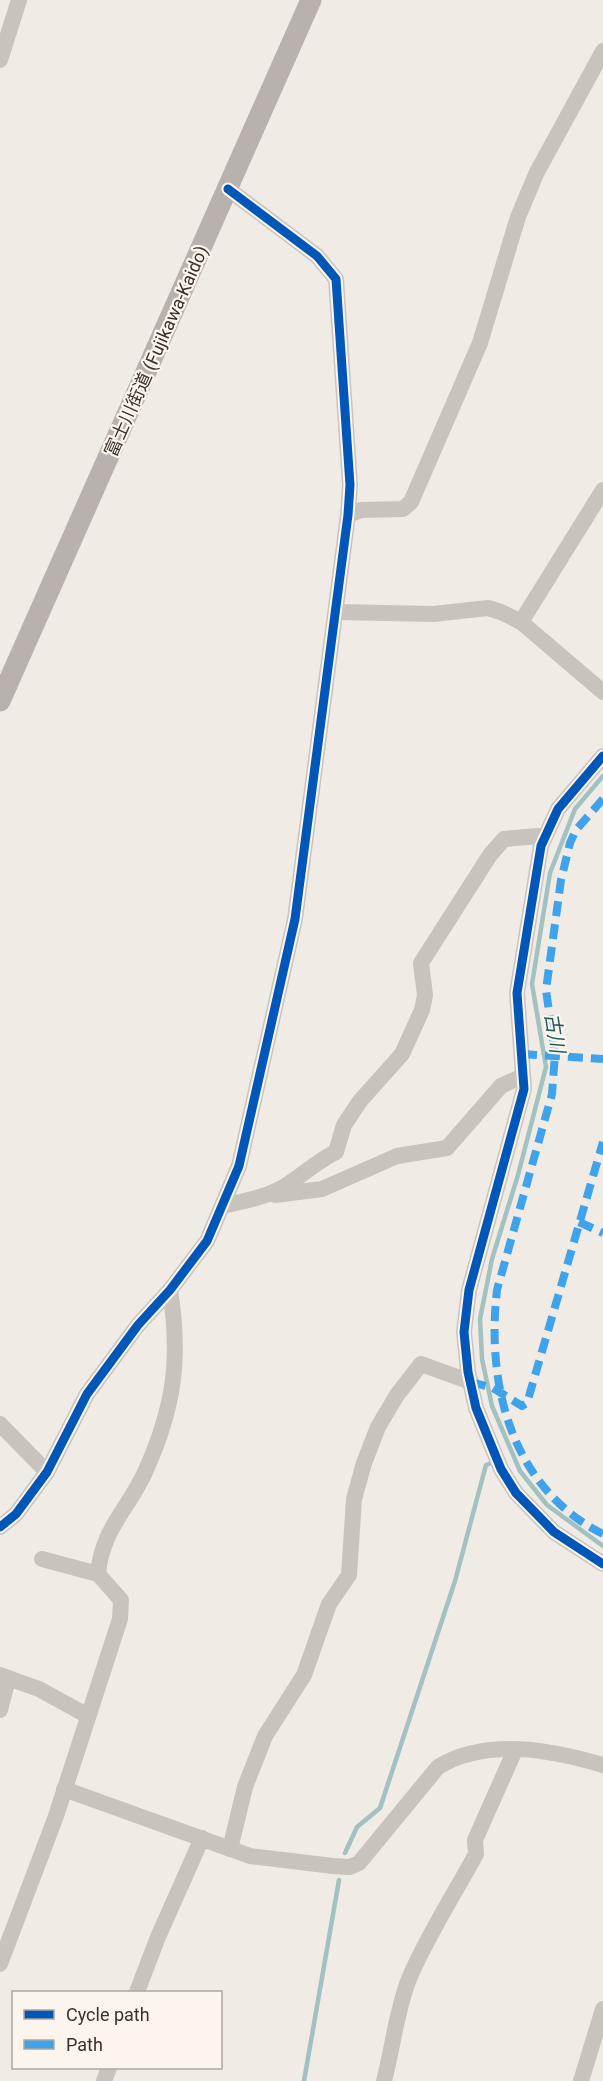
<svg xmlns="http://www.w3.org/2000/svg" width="603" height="2081" font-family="Roboto,'Noto Sans JP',sans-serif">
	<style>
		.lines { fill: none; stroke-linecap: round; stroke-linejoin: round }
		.stream { stroke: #a1c2c1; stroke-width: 4.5 }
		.minor { stroke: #c9c3be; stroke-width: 16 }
		.major { stroke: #b8b1ad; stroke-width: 21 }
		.quiet { stroke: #3fa3eb; stroke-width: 8; stroke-dasharray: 15 8; stroke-linecap: butt }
		.cycleway-casing { stroke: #fbf5ee; stroke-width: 13 }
		.cycleway { stroke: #0057b8; stroke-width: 9 }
		.labels { text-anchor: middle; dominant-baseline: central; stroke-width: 4.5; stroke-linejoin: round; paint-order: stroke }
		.street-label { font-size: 18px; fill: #3b302b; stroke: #fbf5ee }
		.water-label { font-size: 20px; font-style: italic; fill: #1f5a5e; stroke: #fbf5ee }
	</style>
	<rect width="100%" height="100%" fill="#f0ebe5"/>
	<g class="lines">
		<g class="stream">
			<path d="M603,776l-28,33 -25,64 -18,111 14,83 -28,108 -26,84 -12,60 2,40 10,47 28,65 27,34 56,41"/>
			<path d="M345,1853l12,-26 23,-19 75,-227 31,-116 8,-3"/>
			<path d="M304,2081l35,-201"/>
		</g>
		<g class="minor">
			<path d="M0,60l19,-60"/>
			<path d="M348,515l13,-5 42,-1 8,-7 69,-159 38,-126 19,-45 66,-121"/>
			<path d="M337,612l96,2 55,-6 13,4 20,10 82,70"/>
			<path d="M521,622l82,-132"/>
			<path d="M603,756l-45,53 -17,37 -24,147 7,96 -55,201 -5,42 4,40 8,36 25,61 15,24 38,39 49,32"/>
			<path d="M275,1195l47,-6 75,-33 50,-8 54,-62 22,-10"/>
			<path d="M223,1206c21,-5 44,-9 62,-20 18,-11 32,-25 51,-34l8,-27 16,-24 42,-47 20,-44 3,-15 -4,-32 69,-108 14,-16 34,-3"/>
			<path d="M0,1424l47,48"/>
			<path d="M0,1527l16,-13 31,-42 40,-78 51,-69 32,-35 37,-49 32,-75 56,-247 53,-404 2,-30 -14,-206 -19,-23 -89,-67"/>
			<path d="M42,1559l56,15"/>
			<path d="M0,1675l39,14 49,27"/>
			<path d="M0,1710l8,-31"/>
			<path d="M64,1789l186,67 83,10 17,1 9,-4 79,-96c48,-30 114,-17 165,-2"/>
			<path d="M230,1849l15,-62 20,-51 39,-61 25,-71 20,-29 5,-76 10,-36 14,-36 19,-32 24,-31 50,18"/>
			<path d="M0,1964l56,-148 64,-197 1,-19 -23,-26c4,-46 31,-65 48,-104 28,-63 35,-111 24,-180"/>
			<path d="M137,1992l21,-55 44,-99"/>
			<path d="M104,2081l5,-13"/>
			<path d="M384,2081c9,-34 12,-69 25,-102 17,-41 46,-86 67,-125l-1,-14 40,-90"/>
			<path d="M581,2081l22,-72"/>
		</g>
		<path class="major" d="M0,701l311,-701"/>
		<g class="quiet">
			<path d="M603,799l-27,31 -6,13 -9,37 -15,110 9,64 -3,40 -55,196c-11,94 14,198 106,244"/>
			<path d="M522,1054l81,5"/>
			<path d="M579,1222l24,11"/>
			<path d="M471,1382l22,6 29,18 5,-3 76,-261"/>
		</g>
		<defs>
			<g id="cycleway">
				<path d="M603,756l-45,53 -17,37 -24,147 7,96 -55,201 -5,42 4,40 8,36 25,61 15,24 38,39 49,32"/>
				<path d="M0,1527l16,-13 31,-42 40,-78 51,-69 32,-35 37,-49 32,-75 56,-247 53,-404 2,-30 -14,-206 -19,-23 -89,-67"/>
			</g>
		</defs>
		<use href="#cycleway" class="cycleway-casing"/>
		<use href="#cycleway" class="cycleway"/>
	</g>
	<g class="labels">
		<g class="street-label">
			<text transform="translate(156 351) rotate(-66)">富士川街道 (Fujikawa-Kaido)</text>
		</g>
		<g class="water-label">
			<text transform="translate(555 1033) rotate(81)">古川</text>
		</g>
	</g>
	<rect x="12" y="1991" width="210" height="78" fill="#fbf5ee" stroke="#aea6a0" stroke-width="1.5"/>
	<rect x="24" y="2010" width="30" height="9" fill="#0057b8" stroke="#aea6a0" stroke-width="1.5"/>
	<text x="66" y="2021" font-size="18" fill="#3b302b">Cycle path</text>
	<rect x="24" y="2040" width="30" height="9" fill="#3fa3eb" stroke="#aea6a0" stroke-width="1.5"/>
	<text x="66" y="2051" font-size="18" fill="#3b302b">Path</text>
</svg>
